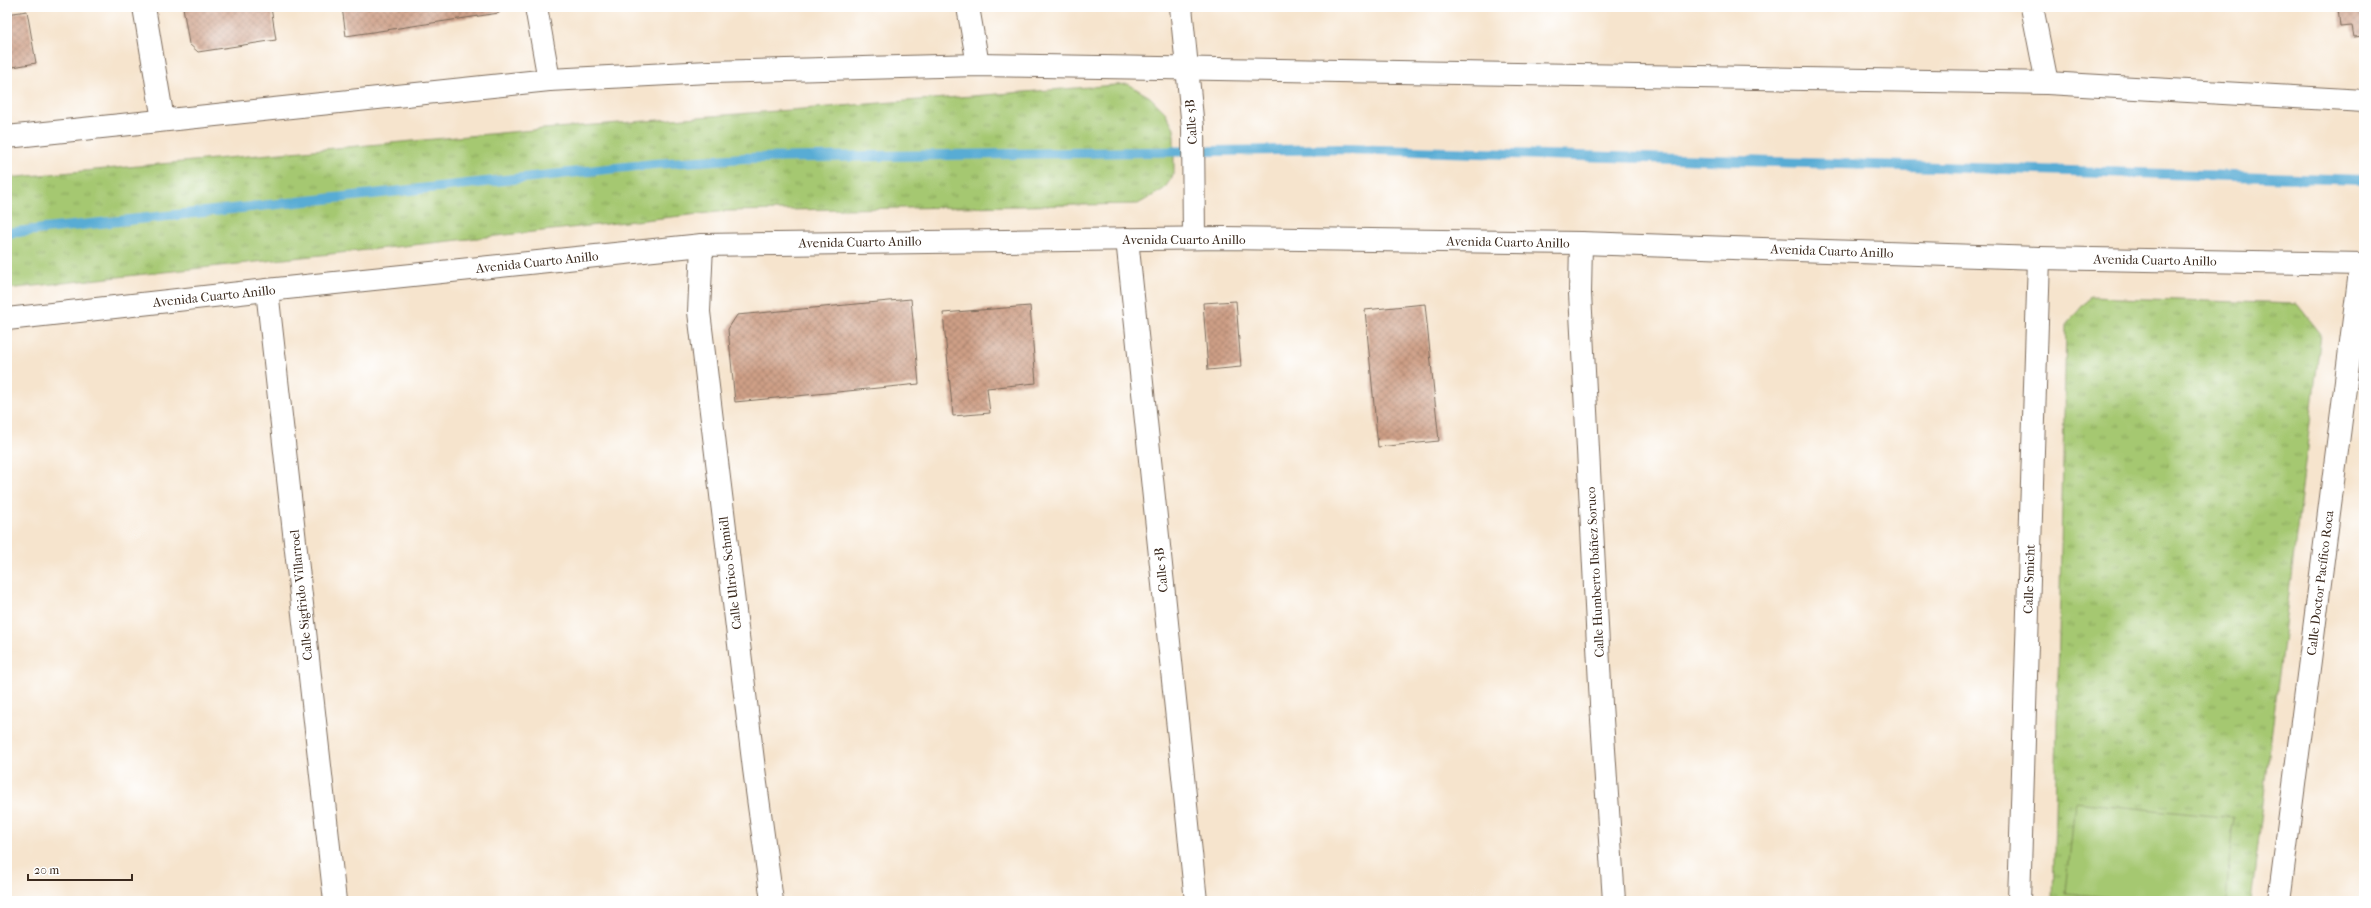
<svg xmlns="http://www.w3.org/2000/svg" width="2371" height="908" font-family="'IM FELL French Canon',serif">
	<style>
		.grass { fill: url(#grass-tufts); stroke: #707948 }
		.pitch { fill: #a5c871; stroke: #707948 }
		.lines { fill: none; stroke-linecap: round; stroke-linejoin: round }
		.stream { stroke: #58acd4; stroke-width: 10 }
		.building { fill: url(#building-cross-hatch) }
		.street-casing { stroke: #7c6b5b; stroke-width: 24 }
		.highway-casing { stroke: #7c6b5b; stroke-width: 24 }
		.street { stroke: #fff; stroke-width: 22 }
		.highway { stroke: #fff; stroke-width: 22 }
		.labels { text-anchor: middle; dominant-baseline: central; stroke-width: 3; stroke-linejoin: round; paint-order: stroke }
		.street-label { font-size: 13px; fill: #3b2a1e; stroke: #fff }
	</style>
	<defs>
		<pattern id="grass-tufts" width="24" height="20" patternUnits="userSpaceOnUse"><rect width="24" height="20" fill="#a5c871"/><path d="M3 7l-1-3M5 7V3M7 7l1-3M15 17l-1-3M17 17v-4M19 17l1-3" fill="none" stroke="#88a35c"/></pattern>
		<pattern id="building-cross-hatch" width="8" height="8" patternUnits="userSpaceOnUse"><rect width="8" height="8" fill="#ce9f86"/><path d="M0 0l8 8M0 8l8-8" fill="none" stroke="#a8826d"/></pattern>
	</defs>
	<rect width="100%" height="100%" fill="#fff"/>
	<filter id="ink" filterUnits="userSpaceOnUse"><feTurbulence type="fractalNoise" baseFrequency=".025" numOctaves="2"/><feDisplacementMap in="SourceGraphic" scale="8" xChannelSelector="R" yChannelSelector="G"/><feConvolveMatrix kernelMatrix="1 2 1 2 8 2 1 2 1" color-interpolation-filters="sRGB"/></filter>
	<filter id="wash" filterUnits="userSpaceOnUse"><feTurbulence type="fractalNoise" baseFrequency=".012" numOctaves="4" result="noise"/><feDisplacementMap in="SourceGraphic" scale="16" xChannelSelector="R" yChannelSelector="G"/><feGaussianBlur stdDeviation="0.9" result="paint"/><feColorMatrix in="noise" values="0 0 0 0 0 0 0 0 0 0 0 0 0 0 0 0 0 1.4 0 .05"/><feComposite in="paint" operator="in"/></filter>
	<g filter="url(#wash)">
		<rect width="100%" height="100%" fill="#f6e4cd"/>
		<g class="grass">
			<path d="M1128,84l22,13 15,15 9,16v46l-10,15 -26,15 -411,7 -720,78v-111l548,-50z"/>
			<path d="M2090,297l207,7 24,30 -70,567h-198l13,-576z"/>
		</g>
		<path class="pitch" d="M2075,802l158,16 -7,83h-76l-84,-8z"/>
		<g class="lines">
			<path class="stream" d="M7,233l647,-69 91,-6 600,-9 1019,31"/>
		</g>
		<g id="blocks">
			<g class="building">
				<path d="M183,7h88l5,33 -78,12 -9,-8z"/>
				<path d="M342,7h161l-4,6 -153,23z"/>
				<path d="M2338,7h26v29l-10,1 -2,-11 -12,1z"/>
				<path d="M27,11l9,52 -29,5v-54z"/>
				<path d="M911,299l8,85 -184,18 -7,-73 9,-14z"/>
				<path d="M1236,301l5,66 -33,3 -5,-67z"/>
				<path d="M1425,304l14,137 -61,6 -13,-137z"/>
				<path d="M1030,306l6,77 -49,5 3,25 -37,3 -10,-103z"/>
			</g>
		</g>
	</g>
	<g filter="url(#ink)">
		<use href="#blocks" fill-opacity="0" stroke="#7c6b5b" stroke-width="1"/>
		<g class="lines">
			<defs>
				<g id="street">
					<path d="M144,7l19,113"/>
					<path d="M536,7l13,73"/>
					<path d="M968,7l10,58"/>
					<path d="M1181,7l12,121 1,110"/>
					<path d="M2032,7l15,76"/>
					<path d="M1127,239l69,662"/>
					<path d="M1581,243l-1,50 21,411 13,197"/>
					<path d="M702,245l-3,67 55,457 18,132"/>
					<path d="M267,290l68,611"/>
					<path d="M2019,901l20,-643"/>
					<path d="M2279,901l82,-637"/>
				</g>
				<g id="highway">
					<path d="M7,137l542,-57 160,-8 269,-7 1069,18 317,18"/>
					<path d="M7,319l260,-29 435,-45 522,-7 357,5 458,15 325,6"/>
				</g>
			</defs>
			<use href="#street" class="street-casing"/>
			<use href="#highway" class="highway-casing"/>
			<use href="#street" class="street"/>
			<use href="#highway" class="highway"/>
		</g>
	</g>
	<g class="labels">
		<g class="street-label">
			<text transform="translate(1191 122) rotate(-94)">Calle 5B</text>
			<text x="1184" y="239">Avenida Cuarto Anillo</text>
			<text transform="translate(860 242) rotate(-1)">Avenida Cuarto Anillo</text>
			<text transform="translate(1508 242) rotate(1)">Avenida Cuarto Anillo</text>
			<text transform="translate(1832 251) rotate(2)">Avenida Cuarto Anillo</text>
			<text transform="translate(2155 260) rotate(1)">Avenida Cuarto Anillo</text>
			<text transform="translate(537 262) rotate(-6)">Avenida Cuarto Anillo</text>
			<text transform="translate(214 296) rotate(-6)">Avenida Cuarto Anillo</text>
			<text transform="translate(1161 570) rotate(-96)">Calle 5B</text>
			<text transform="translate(1595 572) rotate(-93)">Calle Humberto Ibáñez Soruco</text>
			<text transform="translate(730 573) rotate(-97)">Calle Ulrico Schmidl</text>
			<text transform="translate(2029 579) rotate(-88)">Calle Smicht</text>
			<text transform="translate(2320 583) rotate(-83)">Calle Doctor Pacífico Roca</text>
			<text transform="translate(301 595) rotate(-96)">Calle Sigfrido Villarroel</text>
		</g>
	</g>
	<rect width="2371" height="908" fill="none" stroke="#fff" stroke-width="24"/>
	<path d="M28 874v6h104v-6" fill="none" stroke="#3b2a1e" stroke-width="2"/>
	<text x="34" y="874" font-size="12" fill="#3b2a1e" stroke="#ffffff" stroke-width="3" paint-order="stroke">20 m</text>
</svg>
